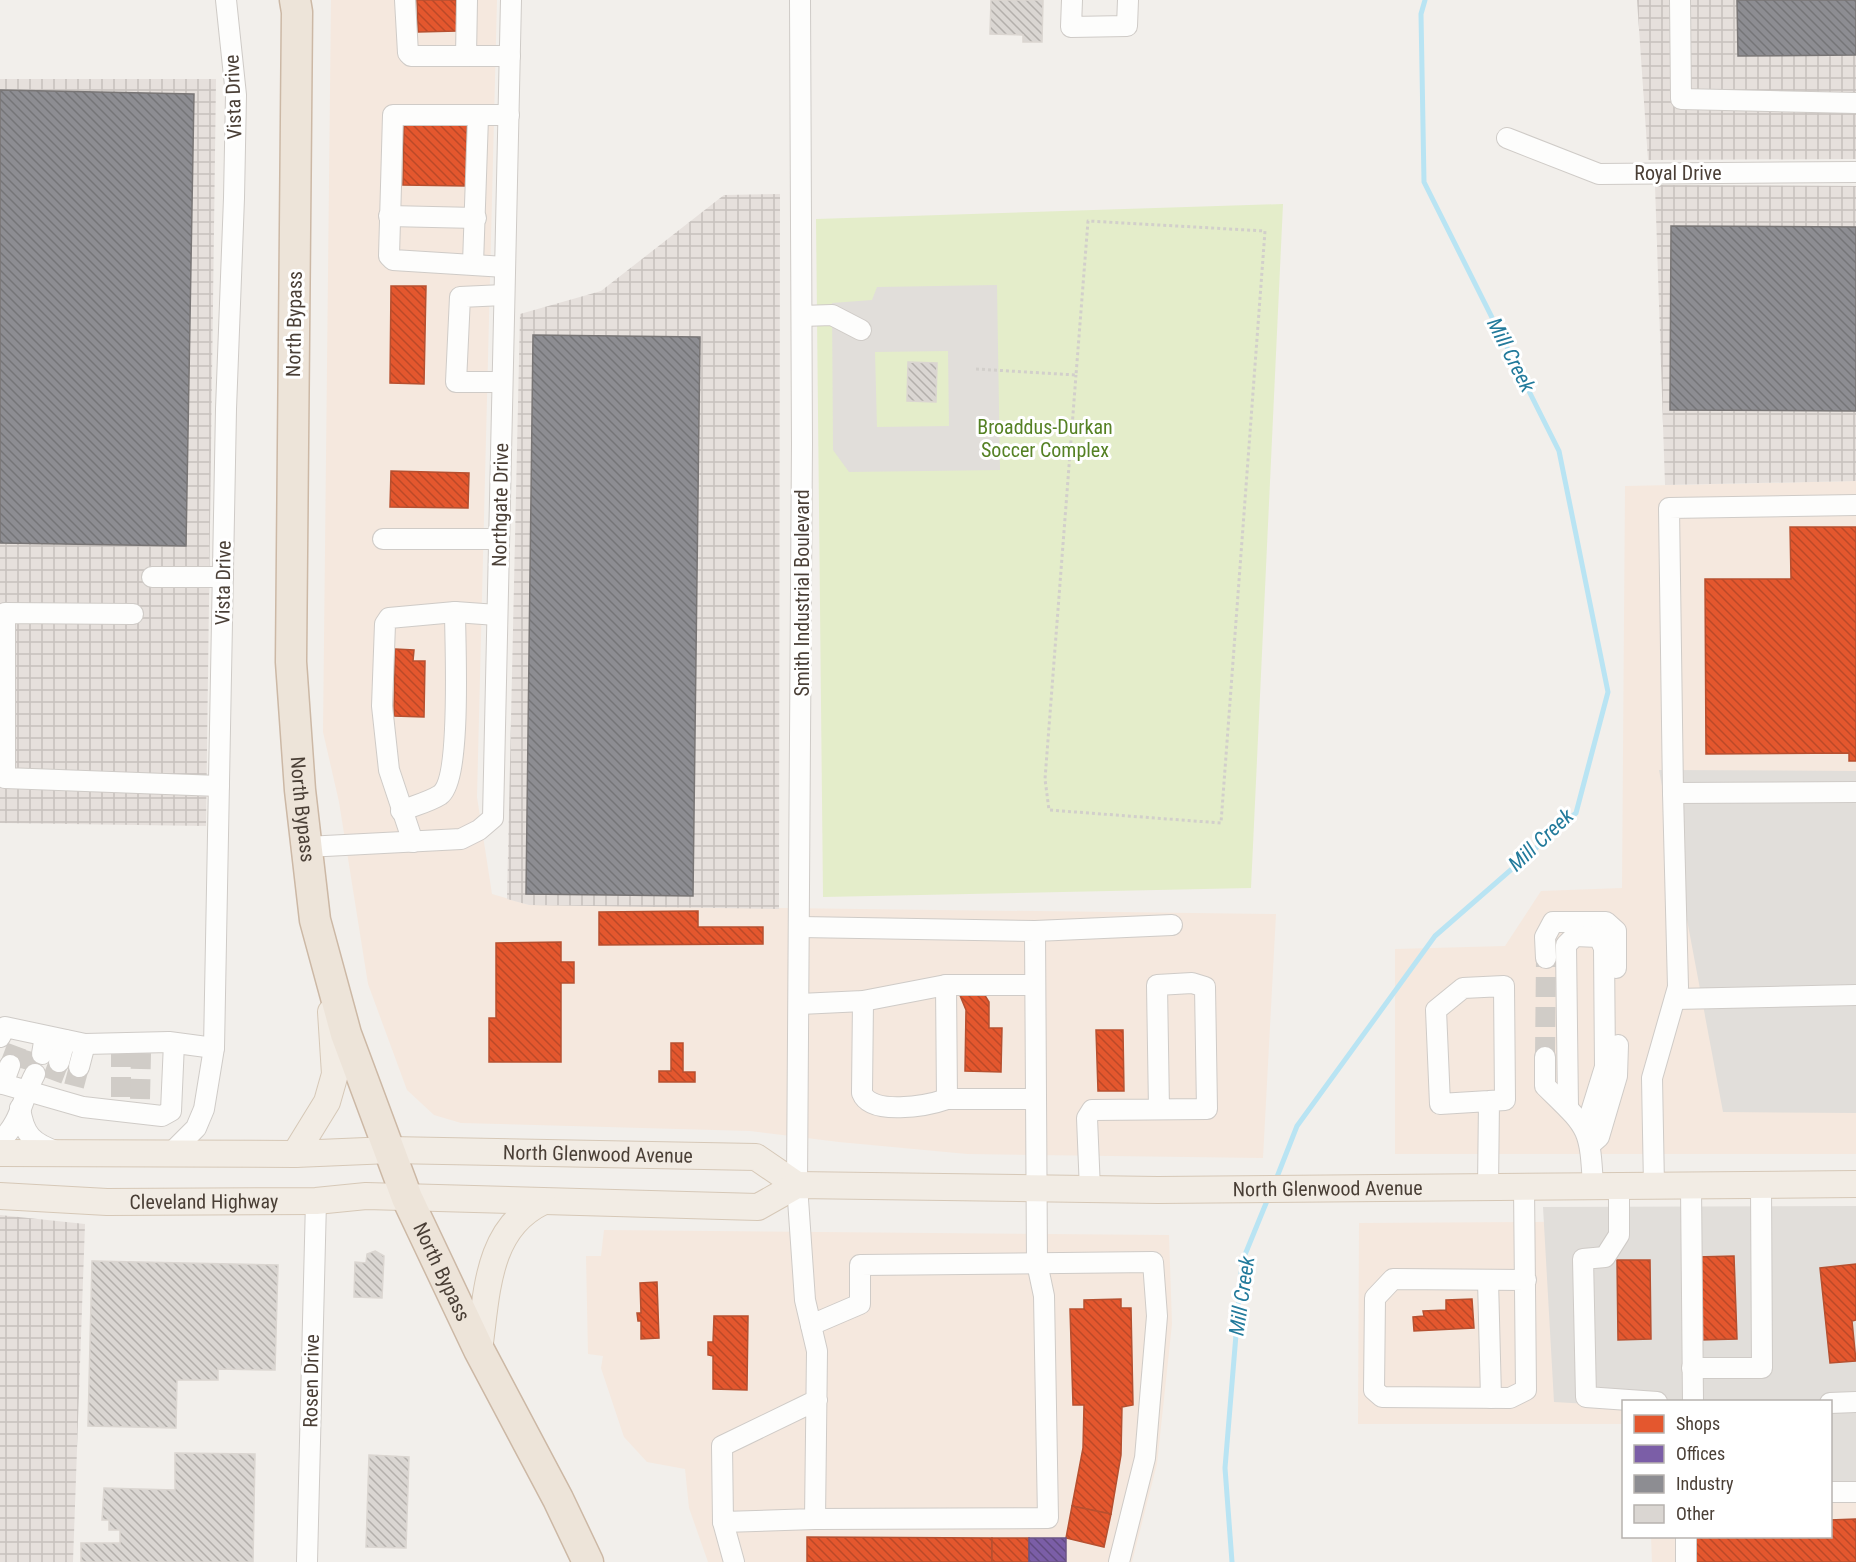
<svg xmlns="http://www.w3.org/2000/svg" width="1856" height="1562" font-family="'Roboto Condensed',sans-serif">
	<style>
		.commercial { fill: #f5e8de }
		.industrial { fill: url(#industrial-grid) }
		.park { fill: #e4edca }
		.parking { fill: #e1deda; fill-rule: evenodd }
		.shops { fill: url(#shops-back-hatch); stroke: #b65030; stroke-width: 1.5 }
		.offices { fill: url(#offices-back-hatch); stroke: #6c5585; stroke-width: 1.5 }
		.industry { fill: url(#industry-back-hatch); stroke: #797676; stroke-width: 1.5 }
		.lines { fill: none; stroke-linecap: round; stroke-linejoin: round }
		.stream { stroke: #b9e4f3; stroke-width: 5 }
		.building { fill: url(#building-back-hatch); stroke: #dbd6d1; stroke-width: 1.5 }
		.minor-tunnel { stroke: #d0ccc7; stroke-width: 20; stroke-dasharray: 20 10; stroke-linecap: butt }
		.minor-casing { stroke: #cfcbc7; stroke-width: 22 }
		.major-casing { stroke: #d6c8b7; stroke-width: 28 }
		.highway-casing { stroke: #ccb8a5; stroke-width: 33 }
		.path { stroke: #d2cfcb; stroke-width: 3; stroke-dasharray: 3 3; stroke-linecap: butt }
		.minor { stroke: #fdfdfc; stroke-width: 20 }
		.major { stroke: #f2ece4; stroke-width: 26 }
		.highway { stroke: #ede4d9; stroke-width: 30 }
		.labels { text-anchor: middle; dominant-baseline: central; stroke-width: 6; stroke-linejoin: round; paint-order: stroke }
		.street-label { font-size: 20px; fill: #4a3f36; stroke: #fff }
		.park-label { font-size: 20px; fill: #558124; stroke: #fff }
		.water-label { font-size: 21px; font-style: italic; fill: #227a9b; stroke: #fff }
	</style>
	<defs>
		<pattern id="industrial-grid" width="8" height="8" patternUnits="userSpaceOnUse" patternTransform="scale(1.5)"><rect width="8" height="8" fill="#e6e0dc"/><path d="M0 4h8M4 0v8" fill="none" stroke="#c7c1bd"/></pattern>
		<pattern id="shops-back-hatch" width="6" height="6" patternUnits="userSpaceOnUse" patternTransform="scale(1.5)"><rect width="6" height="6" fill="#e4572e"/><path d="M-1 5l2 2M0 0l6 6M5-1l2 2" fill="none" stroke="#bb4928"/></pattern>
		<pattern id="offices-back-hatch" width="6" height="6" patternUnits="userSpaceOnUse" patternTransform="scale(1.5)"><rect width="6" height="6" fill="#7b5ea7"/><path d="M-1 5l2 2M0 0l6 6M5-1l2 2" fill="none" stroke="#624b81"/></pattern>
		<pattern id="industry-back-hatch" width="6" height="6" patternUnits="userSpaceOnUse" patternTransform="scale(1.5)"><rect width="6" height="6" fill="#8d8d92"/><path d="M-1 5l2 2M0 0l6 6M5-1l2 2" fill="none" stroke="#757578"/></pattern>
		<pattern id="building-back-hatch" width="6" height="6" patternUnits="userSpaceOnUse" patternTransform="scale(1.5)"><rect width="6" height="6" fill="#dad6d2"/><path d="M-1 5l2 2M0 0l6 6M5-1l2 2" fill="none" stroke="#b3afab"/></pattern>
	</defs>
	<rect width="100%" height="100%" fill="#f2efeb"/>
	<g class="commercial">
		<path d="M331,0h166l-20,797 15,97 37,11 747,9 -13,244 -296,-4 -128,-12 -89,-11 -289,-8 -27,-8 -27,-25 -39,-106 -29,-182 -16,-70z"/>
		<path d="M1856,481v673h-461v-205l110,-3 36,-55 81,-3 3,-402z"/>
		<path d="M1856,1220v342h-204l-1,-25 179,-1v-134h-206l-1,22h-265l1,-201z"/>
		<path d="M604,1230l565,5 3,89 -15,140 -25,98h-424l-19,-54 -4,-39 -38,-7 -23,-25 -23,-69 2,-12 -15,-2 -2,-98h15z"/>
	</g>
	<g class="industrial">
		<path d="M1637,0h219v159l-208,1z"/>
		<path d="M0,79h216l-10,747 -206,-3z"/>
		<path d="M1655,185l201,1v295l-191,4z"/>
		<path d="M780,194l-1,715 -250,-4 -22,-6 13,-585 81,-23 123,-96z"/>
		<path d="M0,1215l85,9 -12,338h-73z"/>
	</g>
	<path class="park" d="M1283,204l-32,684 -428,9 -7,-678z"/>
	<g class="parking">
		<path d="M997,285l3,185 -151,2 -16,-22 -1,-147 40,-3 5,-13zM948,351l1,75 -72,1 -2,-75z"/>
		<path d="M1659,770l197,1v342l-133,-1z"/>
		<path d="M1856,1206v280h-25l-1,-84h-206l-1,4 -69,-4 -11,-195z"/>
	</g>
	<g class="shops">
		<path d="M417,0h39l1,31 -39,1z"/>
		<path d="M404,116l63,1 -1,69 -63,-1z"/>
		<path d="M391,286h35l-2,98 -34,-1z"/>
		<path d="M391,471l78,2 -1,35 -78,-1z"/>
		<path d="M1790,527h66v234h-7v-8l-143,1 -1,-175h86z"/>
		<path d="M395,649l19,1 -1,11h12l-1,56 -30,-1z"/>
		<path d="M698,911v16h65v17l-164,1v-33z"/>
		<path d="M561,942v20h13v21h-13v79h-72v-44h7v-75z"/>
		<path d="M952,976h21l16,26v26h13l-1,44 -36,-1 1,-61z"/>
		<path d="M1096,1030h27l1,61h-26z"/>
		<path d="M671,1043h12v29h12v10h-36v-11h12z"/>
		<path d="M1734,1256l3,83 -38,1 -3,-83z"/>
		<path d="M1617,1260h33l1,79 -33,1z"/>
		<path d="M1856,1264v56l-4,1 4,40 -26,2 -10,-95z"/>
		<path d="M657,1282l2,56 -18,1v-18h-3l-1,-8h4l-1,-30z"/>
		<path d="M1121,1299v9h10l2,97 -11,2 -1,48 -10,59 -39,-8 11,-58 1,-43h-11l-3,-96h14v-9z"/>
		<path d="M1472,1299l2,29 -60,3 -1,-14 11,-1 -1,-5 23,-1v-10z"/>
		<path d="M714,1316h34l-1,74 -34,-1v-33l-5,-1v-13h5z"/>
		<path d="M1072,1506l39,8 -7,33 -38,-9z"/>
		<path d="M1856,1519v43h-165v-26h139v-16z"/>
		<path d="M807,1537l185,1v24h-185z"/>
		<rect x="992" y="1538" width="37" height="24"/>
	</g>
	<rect class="offices" x="1029" y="1538" width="37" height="24"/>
	<g class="industry">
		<path d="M1737,0h119v55l-118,1z"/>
		<path d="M0,90l194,4 -8,452 -186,-3z"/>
		<path d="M1671,226l185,1v184l-186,-1z"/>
		<path d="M533,335l167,2 -7,559 -167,-2z"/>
	</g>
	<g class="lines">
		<g class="stream">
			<path d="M1275,1182l22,-56 138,-190 141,-123 32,-121 -49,-241 -135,-269 -3,-168 4,-14"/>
			<path d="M1232,1562l-7,-94 17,-206 27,-66"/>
		</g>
	</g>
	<g class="building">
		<path d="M991,0h52l-1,42h-19v-7l-33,-1z"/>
		<path d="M908,362l29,1 -1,39 -29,-1z"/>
		<path d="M375,1251l9,5 -2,42 -28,-1 1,-35 11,1 1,-9z"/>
		<path d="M92,1261l186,4 -3,105 -57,-1v11h-41l-1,48 -88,-2z"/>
		<path d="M175,1453l80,1 -2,108h-172v-19h39v-13h-11v-10h-7l2,-32 71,2z"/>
		<path d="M369,1455l40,2 -3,91 -40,-1z"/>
	</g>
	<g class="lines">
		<g class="minor-tunnel">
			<path d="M1545,1057l1,-99"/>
			<path d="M10,1065l7,-19"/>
			<path d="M24,1069l5,-18"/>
			<path d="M52,1080l7,-18"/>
			<path d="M74,1086l5,-19"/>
			<path d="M121,1097v-45"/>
			<path d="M140,1099l1,-46"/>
		</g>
		<defs>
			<g id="minor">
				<path d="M405,0l3,53 3,3h99"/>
				<path d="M800,0l2,443 -5,742 8,115 12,51 -2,168 -92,3 -1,-76 95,-46"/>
				<path d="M1072,0l-1,27 56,-1 1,-26"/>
				<path d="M1680,0l1,99 175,4"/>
				<path d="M466,56l1,-56"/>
				<path d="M1507,138l92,36 257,-2"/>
				<path d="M389,216l87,2"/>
				<path d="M473,264l5,-147"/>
				<path d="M505,267l-112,-7 -4,-4 4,-141h116"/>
				<path d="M802,316l30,-1 29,15"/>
				<path d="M502,382h-46l4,-85 44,-2"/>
				<path d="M383,539h116"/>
				<path d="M152,577h71"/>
				<path d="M133,614l-128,-1v165l214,8"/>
				<path d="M1673,793l-4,-285 187,-3"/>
				<path d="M401,811c12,-5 28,-9 39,-16 22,-16 15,-152 15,-183"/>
				<path d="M413,842l-24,-72 -7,-64 3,-82 4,-6 66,-6 42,3"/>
				<path d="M306,847l155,-8 18,-9 14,-12 18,-818"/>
				<path d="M801,927l234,4 2,332 7,33 4,222 -233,1"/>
				<path d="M1035,931l137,-6"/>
				<path d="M1546,958l-1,-21 8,-15h53l10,9v37"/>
				<path d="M946,985l1,114h89"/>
				<path d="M1675,999l181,-4"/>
				<path d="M863,1001l-1,92c9,23 65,13 85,6"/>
				<path d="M800,1004l63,-3 83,-16h89"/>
				<path d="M0,1037l5,-10 80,17 84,-2 45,6"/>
				<path d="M42,1054l3,-18"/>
				<path d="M1545,1057v29c43,42 45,40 48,101"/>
				<path d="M59,1062l6,-22"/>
				<path d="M79,1067l6,-23"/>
				<path d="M0,1083l83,24 79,9 9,-5 3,-68"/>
				<path d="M3,1084l7,-19"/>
				<path d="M20,1108c4,27 12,35 38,44"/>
				<path d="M1568,1108l-2,-163 9,-9 24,1 5,11 1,119 -19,61"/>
				<path d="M0,1140c20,-14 23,-45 35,-66"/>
				<path d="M1591,1144l8,-7 18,-61 1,-31"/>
				<path d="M170,1154l26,-26 8,-19 10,-61 12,-639 8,-211 2,-103 -10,-95"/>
				<path d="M1619,1186v49l-14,22 -22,2 3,138 71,5"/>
				<path d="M1654,1186l-2,-108 26,-91 -5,-194 183,-1"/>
				<path d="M1691,1186l2,216"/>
				<path d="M1488,1187l1,-86 -49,3 -4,-94 27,-22 41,-2 1,114 -16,1"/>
				<path d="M1524,1187l2,203 -16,8 -128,-1 -8,-7 1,-92 18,-19 133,1"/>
				<path d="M1090,1190l-3,-72 5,-8 115,-1 -2,-122 -13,-4 -35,2 2,124"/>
				<path d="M1488,1280l3,118"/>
				<path d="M811,1325l49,-21v-39l293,-3 4,54 -12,142 -26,104"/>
				<path d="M1692,1368h70l-1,-183"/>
				<path d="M1830,1403l26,-1"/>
				<path d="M1830,1492h26"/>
				<path d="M723,1522l11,40"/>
				<path d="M307,1562l9,-361"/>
				<path d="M1686,1562v-26"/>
			</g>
			<g id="major">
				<path id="s1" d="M0,1153l295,1 95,-4 366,7 41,28"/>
				<path d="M295,1154l32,-52 8,-28 -4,-62"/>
				<path id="s2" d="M0,1196l107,6 209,-1 50,-5 392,11 39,-22 361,5 698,-6"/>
				<path d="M479,1350c8,-55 7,-121 63,-148"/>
			</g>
			<g id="highway">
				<path id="s3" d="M295,0l2,12 -6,650 9,128 15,130 31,114 61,164 72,152 79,149 30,63"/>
			</g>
		</defs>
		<use href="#minor" class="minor-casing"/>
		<use href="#major" class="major-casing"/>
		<use href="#highway" class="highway-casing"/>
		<path class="path" d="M976,369l100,6 12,-154 177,10 -44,592 -172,-13 -4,-31 31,-404"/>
		<use href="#minor" class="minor"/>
		<use href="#major" class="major"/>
		<use href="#highway" class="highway"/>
	</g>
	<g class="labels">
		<g class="street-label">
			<text transform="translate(233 97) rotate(-92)">Vista Drive</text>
			<text x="1678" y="173">Royal Drive</text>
			<text transform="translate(294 324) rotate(-89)">North Bypass</text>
			<text transform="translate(500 505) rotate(-89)">Northgate Drive</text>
			<text transform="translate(223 583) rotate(-89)">Vista Drive</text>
			<text transform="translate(802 593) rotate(-90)">Smith Industrial Boulevard</text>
			<text stroke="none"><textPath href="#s3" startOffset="810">North Bypass</textPath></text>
			<text stroke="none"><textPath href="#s1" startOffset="598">North Glenwood Avenue</textPath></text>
			<text stroke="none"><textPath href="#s2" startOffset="1334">North Glenwood Avenue</textPath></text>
			<text stroke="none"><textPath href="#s2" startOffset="204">Cleveland Highway</textPath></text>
			<text stroke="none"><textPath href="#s3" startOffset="1296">North Bypass</textPath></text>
			<text transform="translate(311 1381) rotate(-89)">Rosen Drive</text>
		</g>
		<g class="park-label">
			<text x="1045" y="427">Broaddus-Durkan<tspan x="1045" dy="23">Soccer Complex</tspan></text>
		</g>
		<g class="water-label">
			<text transform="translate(1511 355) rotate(63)">Mill Creek</text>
			<text transform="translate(1541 840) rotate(-43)">Mill Creek</text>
			<text transform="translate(1242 1296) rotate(-82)">Mill Creek</text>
		</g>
	</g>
	<rect x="1622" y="1400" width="210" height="138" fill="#ffffff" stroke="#b7b2af" stroke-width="1.5"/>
	<rect x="1634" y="1415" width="30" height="18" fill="#e4572e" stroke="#b7b2af" stroke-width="1.5"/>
	<text x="1676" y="1430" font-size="18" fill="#4a3f36">Shops</text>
	<rect x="1634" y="1445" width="30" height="18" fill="#7b5ea7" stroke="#b7b2af" stroke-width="1.5"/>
	<text x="1676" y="1460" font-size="18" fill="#4a3f36">Offices</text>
	<rect x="1634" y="1475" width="30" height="18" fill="#8d8d92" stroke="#b7b2af" stroke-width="1.5"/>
	<text x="1676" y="1490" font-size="18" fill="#4a3f36">Industry</text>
	<rect x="1634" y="1505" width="30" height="18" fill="#dad6d2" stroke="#b7b2af" stroke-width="1.5"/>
	<text x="1676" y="1520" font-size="18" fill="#4a3f36">Other</text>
</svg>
